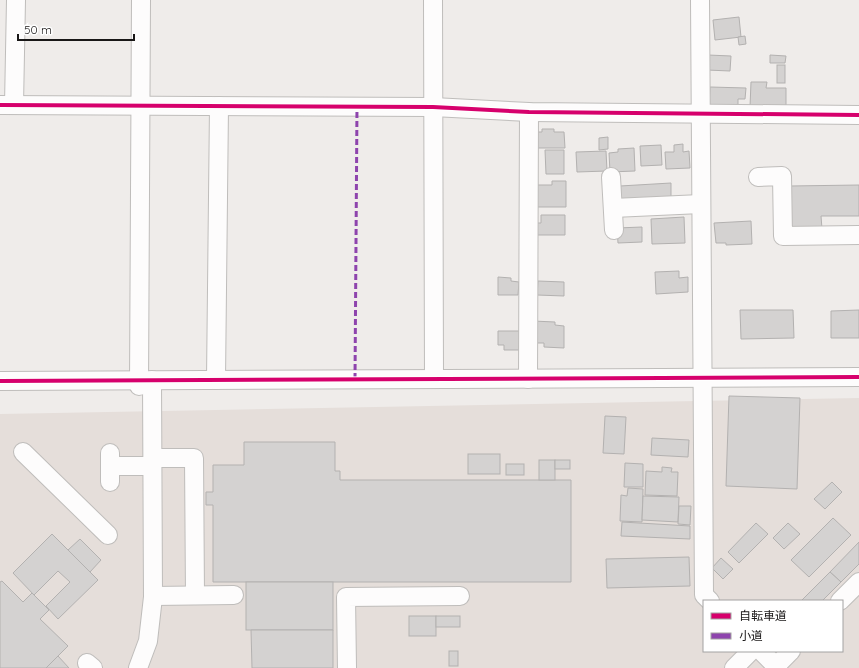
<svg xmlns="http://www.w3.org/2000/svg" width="859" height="668" font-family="Quicksand,'Noto Sans JP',sans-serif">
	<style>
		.built { fill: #e5deda; fill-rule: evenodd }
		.building { fill: #d4d2d1; stroke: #b3b1b0 }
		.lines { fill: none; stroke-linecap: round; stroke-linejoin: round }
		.minor-casing { stroke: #bfbdbb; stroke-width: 20 }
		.minor { stroke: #fdfcfc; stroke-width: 18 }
		.quiet { stroke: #8e44ad; stroke-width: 3; stroke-dasharray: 6 3; stroke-linecap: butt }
		.cycleway-casing { stroke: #fff; stroke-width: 6 }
		.cycleway { stroke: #d6006c; stroke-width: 4 }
	</style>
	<rect width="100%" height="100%" fill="#efecea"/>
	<path class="built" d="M859,398v270h-859v-254zM704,601h138v50h-138z"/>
	<g class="building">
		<path d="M739,17l2,20 -26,3 -2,-20z"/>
		<path d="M745,36l1,8 -7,1 -1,-8z"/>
		<path d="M708,55l23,1 -1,15 -23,-1z"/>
		<path d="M770,55l16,1 -1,7h-15z"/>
		<rect x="777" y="65" width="8" height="18"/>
		<path d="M751,82h16l-1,6h20v21l-36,-2z"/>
		<path d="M710,87l36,1 -1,11h-7v7l-29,-1z"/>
		<path d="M542,129h12v3h10l1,16h-30v-16h7z"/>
		<path d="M608,137v12l-9,1v-12z"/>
		<path d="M683,144v8l6,-1 1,17 -24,1 -1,-17h9v-7z"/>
		<path d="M661,145l1,20 -21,1 -1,-20z"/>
		<path d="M634,148l1,23 -25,1 -1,-19 9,-1v-3z"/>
		<path d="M545,150h19v24h-18z"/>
		<path d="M606,151l1,20 -30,1 -1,-20z"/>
		<path d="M552,181h14v26h-30v-22h16z"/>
		<path d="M671,183v19l-51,2v-18z"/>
		<path d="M859,185v31h-38l1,13h-31l-1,-43z"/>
		<path d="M541,215h24v20h-30v-12h6z"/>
		<path d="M684,217l1,26 -33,1 -1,-25z"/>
		<path d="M751,221l1,23 -26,1v-2h-10l-2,-20z"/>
		<path d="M642,227v15l-24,1 -1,-15z"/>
		<path d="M679,271v7l9,-1v15l-32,2 -1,-22z"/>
		<path d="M498,277l13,1v3l8,1 -1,13h-20z"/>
		<path d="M538,281l26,1v14l-27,-1z"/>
		<path d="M740,310h53l1,28 -53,1z"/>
		<path d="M859,310v28h-28v-27z"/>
		<path d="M533,321l22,1v3l9,1v22l-20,-1v-4h-11z"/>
		<path d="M498,331h22l-1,19h-15v-5h-6z"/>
		<path d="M729,396l71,2 -3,91 -71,-3z"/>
		<path d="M605,416l21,1 -2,37 -21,-1z"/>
		<path d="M652,438l37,2 -1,17 -37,-2z"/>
		<path d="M244,442h91v29h5v9h231v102h-358v-77h-7v-13h7v-27h31z"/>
		<rect x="468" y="454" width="32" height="20"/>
		<rect x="539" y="460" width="16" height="20"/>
		<rect x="555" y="460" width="15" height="9"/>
		<path d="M625,463l18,1v23h-19z"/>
		<rect x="506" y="464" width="18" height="11"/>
		<path d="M662,467l10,1 -1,4h7l-1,24 -32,-1 1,-24 16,1z"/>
		<path d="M832,482l10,10 -17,17 -11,-10z"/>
		<path d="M628,488l15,1 -1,33 -22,-1 1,-26 6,1z"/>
		<path d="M643,496l36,1 -1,25 -36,-2z"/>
		<path d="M679,506h12l-1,19 -12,-1z"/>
		<path d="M833,518l18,17 -42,42 -18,-17z"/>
		<path d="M622,522l68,4v13l-69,-3z"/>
		<path d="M756,523l12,11 -29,29 -11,-11z"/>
		<path d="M788,523l12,11 -16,15 -11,-11z"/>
		<path d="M52,534l46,46 -40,39 -12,-13 24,-24 -12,-11 -24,24 -21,-22z"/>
		<path d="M80,539l21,21 -11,12 -22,-22z"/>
		<path d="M859,542v22l-18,18 -11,-10z"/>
		<path d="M689,557l1,29 -83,2 -1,-29z"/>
		<path d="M721,558l12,11 -10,10 -11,-11z"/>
		<path d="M830,572l11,10 -19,19h-19l-1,-1z"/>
		<path d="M2,581l21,21 9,-9 17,17 -9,9 28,27 -22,22h-46v-86z"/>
		<rect x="246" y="582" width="87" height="48"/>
		<rect x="409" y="616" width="27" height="20"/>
		<rect x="436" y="616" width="24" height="11"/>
		<path d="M251,630h82v38h-81z"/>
		<rect x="449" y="651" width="9" height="15"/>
		<path d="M58,656l11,12h-23z"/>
	</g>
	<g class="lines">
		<defs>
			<g id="minor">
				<path d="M433,0l1,379"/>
				<path d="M700,0l4,595 6,6"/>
				<path d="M0,105l433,2 96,5 330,3"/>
				<path d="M14,105l2,-105"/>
				<path d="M611,177l3,53"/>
				<path d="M758,177l24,-1 1,60 76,-1"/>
				<path d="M613,208l88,-4"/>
				<path d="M528,379l1,-267"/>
				<path d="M216,380l3,-274"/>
				<path d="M0,381l859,-4"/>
				<path d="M139,386l2,-386"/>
				<path d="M23,452l85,83"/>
				<path d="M153,458h41l1,137"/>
				<path d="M110,466h42"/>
				<path d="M110,482v-29"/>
				<path d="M153,596l81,-1"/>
				<path d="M840,601l19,-19"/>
				<path d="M761,651l17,17"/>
				<path d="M87,663l6,5"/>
				<path d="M776,666l15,-15"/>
				<path d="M138,668l10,-27 5,-44 -1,-217"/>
				<path d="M347,668l-1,-71 114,-1"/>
				<path d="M734,668l17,-17"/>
			</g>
		</defs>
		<use href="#minor" class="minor-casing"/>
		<use href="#minor" class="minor"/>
		<path class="quiet" d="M355,379l2,-273"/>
		<defs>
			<g id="cycleway">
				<path d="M0,105l433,2 96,5 330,3"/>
				<path d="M0,381l859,-4"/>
			</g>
		</defs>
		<use href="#cycleway" class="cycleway-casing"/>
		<use href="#cycleway" class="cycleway"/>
	</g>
	<rect x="703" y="600" width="140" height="52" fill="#ffffff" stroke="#a3a2a2"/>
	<rect x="711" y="613" width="20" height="6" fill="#d6006c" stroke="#a3a2a2"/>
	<text x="739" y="620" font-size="12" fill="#191717">自転車道</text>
	<rect x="711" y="633" width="20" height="6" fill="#8e44ad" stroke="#a3a2a2"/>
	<text x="739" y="640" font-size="12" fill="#191717">小道</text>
	<path d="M18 34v6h116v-6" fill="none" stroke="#191717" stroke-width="2"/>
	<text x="24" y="34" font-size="12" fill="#191717" stroke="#ffffff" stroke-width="3" paint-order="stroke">50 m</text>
</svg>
